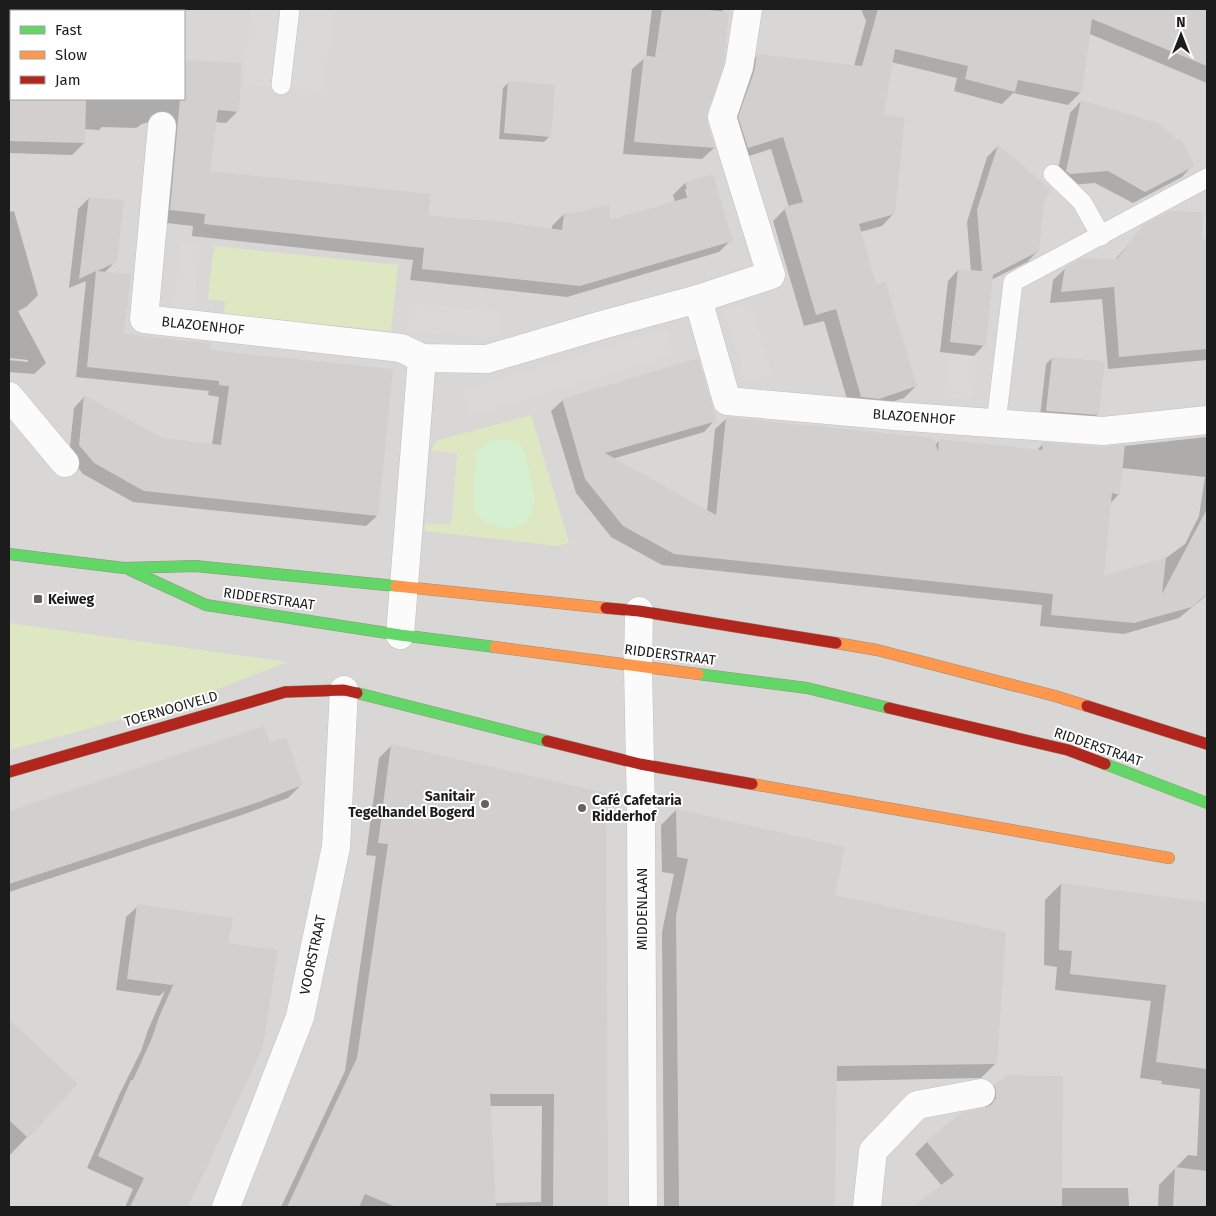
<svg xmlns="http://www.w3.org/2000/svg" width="1216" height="1216" font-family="'Fira Sans',sans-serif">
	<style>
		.residential { fill: #d9d7d6; fill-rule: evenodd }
		.grass { fill: #dde8c3; fill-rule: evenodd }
		.park { fill: #d5f0d0 }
		.parking { fill: #dad9d8 }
		.shadow { fill: #0003; fill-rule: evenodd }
		.building { fill: #d3cfcd }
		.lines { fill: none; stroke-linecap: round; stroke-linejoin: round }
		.lane-casing { stroke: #c1c0bf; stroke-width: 20 }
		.street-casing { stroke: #c1c0bf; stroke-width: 29 }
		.fast-casing { stroke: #94917d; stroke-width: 12 }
		.slow-casing { stroke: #94917d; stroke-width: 12 }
		.jam-casing { stroke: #94917d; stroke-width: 12 }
		.lane { stroke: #fcfbfb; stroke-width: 19 }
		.street { stroke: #fcfbfb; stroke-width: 28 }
		.fast { stroke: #63d668; stroke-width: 11 }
		.slow { stroke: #ff974d; stroke-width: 11 }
		.jam { stroke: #b3261e; stroke-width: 11 }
		.poi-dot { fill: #646362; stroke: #fff; stroke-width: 2 }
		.labels { text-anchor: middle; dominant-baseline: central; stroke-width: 4; stroke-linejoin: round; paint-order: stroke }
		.street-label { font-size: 14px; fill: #1c1c1c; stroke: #fff }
		.poi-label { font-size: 14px; font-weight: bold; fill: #1c1c1c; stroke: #fff; text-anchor: start }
	</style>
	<rect width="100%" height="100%" fill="#eae7e5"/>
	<path class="residential" d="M9,9h1198v1198h-1198zM11,11h173v88h-173z"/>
	<g class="grass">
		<path d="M214,246l184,19 -7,66 -167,-17 1,-13 -17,-2z"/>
		<path d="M531,415l38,128 -11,3 -133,-15v-8l26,1 6,-70 -26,-3 5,-10zM535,504l-9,19 -16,6 -24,-6 -12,-12z"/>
		<path d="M9,623l278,39 -88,34 -115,34 -75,20z"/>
	</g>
	<path class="park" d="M492,440h14l13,4 7,11 9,49 -9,19 -16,6 -24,-6 -12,-11v-31l3,-30z"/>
	<g class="parking">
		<path d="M251,9h83l-11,82 -79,-7z"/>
		<path d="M181,242l19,2 -7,69 -20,-2z"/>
		<path d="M410,303l90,9 -3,27 -90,-8z"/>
		<path d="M749,303l23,71 -26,8 -22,-71z"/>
		<path d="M666,329l7,26 -203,61 -8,-26z"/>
		<path d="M949,346l28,3 -4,50 -28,-2z"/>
		<path d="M431,451l26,2 -6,72 -26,-2z"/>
	</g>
	<g class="shadow">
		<path d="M652,9h71l-17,103v10l8,26 -12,11 -79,-5 9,-85 14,-12z"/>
		<path d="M861,9h346v74l-117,-49h-1l-9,59 -12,12 -55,-12 -11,11 -48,-13 3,-13 -66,-16 -9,53 12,98 -12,13 -22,6 15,53 41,101 -12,12 -38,12 -16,-1 -26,-88 -20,5 -31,-105 12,-12 4,-2 -18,-58 -35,11 -9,-30 18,-62 12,-12 97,10 12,-45z"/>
		<path d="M184,62l57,2 -3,47 -12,12 -11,-1 -6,50 218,44 125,14v-4l12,-12 45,8 66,-20 -2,-7 12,-12 27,-7 19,64 -12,12 -152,45 -157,-17 3,-20 -221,-24 1,-10 -35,-4 -8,-100 -8,2 -6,4 -34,-1 -3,3 -15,-1v14l-12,12 -63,-2v-61h2v7h173zM685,189h3l4,13 -3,1z"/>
		<path d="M509,82l41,54 -6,6 -45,-3 4,-51z"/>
		<path d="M1081,101l112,64 -11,12 -49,26 -38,-20 -38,3 -2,-3 15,-70z"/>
		<path d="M998,146l45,54 -5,51 -11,11 -36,18 -7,65 -10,11 -34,-4 8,-71 10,-11 13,1 -4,-49 20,-65z"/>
		<path d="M89,198l26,64 -11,11 19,62 84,16 170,165 -11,10 -233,-24 -50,-28 -14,-18 5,-48 10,-11 79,43 49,5 7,-48 -11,-2 1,-4 -133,-14 10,-96 -17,7 9,-79z"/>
		<path d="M14,211l24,84 -12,12 -8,4 28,52 -12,11 -25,-2v-12l19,2v-2l-19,-2v-146z"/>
		<path d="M1145,225l56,16h6v119l-99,9 -6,-70 -52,4 3,-23 13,-12 49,-8z"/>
		<path d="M1052,358l46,56 -6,7 -52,-4 6,-53z"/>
		<path d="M563,400l152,20 -11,12 -92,27 95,52 8,-82 12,-11 208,27 5,-5 96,11 7,-7 62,4 102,-11v158l-28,23 -55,16 -84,-8 2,-21 -380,-40 -51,-28 -35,-44 -25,-82zM1122,468l83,9 -6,39 -14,28 -19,14 -64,20 8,-74 9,-10z"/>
		<path d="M264,728l5,16 32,41 -13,13 -46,17 -233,77v-79z"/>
		<path d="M392,745l213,49 2,413h-120l5,-4 49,-1 1,-96h-53l-17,101h-191l64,-136 31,-215 -10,-1 13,-97z"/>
		<path d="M676,810l158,85 162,168 -15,15 -145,3 -2,126h-170l-2,-275 12,-58 -12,-2 -1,-47z"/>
		<path d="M1061,884l146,20v303h-49l1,-22 29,-30 9,1 3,-67 -39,-5 1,-3 -22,-3 11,-77 -96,-11 2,-23 -13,-2 1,-65z"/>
		<path d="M138,906l89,38 35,103 -76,160h-61l8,-18 -46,-21 33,-75 21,-42 7,-21 17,-39 -6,5 -43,-6 10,-73z"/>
		<path d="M9,1021l18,116 -18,19z"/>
		<path d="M995,1086l66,102h67l1,18 -213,1 26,-21 -27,-32 12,-12 58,-32v-7l-2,-5z"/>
	</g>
	<g class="building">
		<path d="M662,9h35l32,3 -5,51 -17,50v9l8,26 -81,-6 10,-87 11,2z"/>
		<path d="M878,9h329v57l-115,-47 -10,74 -64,-13 -3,12 -50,-13 3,-13 -73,-17 -11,65 21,4 -10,96 -36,10 17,60 9,-3 32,105 -38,13 -18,-2 -25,-88 -20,6 -32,-108 19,-5 -20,-65 -35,11 -10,-31 16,-45 3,-18 105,12z"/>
		<path d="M184,60l58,3 -3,49 -21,-2 -8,61 221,23 -3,21 60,6v-1l74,10 2,-17h12l33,-9 1,16 79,-23 -4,-15 28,-8 20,67 -153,45 -158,-17 2,-21 -220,-24 1,-10 -35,-4 10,-111h4z"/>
		<path d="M508,81l47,4 -4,52 -47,-4z"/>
		<path d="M9,99h77l-1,44 -76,-2z"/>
		<path d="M1081,100l78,23 17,16h5l14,27 -50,26 -37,-21 -38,3 -4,-3z"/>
		<path d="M998,145l54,45 -8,10 -5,51 -46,24 -7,71 -36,-4 8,-73 24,2 -5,-61z"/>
		<path d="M89,197l35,3 -7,62 -20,9 34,3 -7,60 86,9 -1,7 184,19 -15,147 -234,-25 -50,-28 -15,-18 5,-50 79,43 58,7 8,-59 -10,-1v-4l-132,-14 9,-96 -17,8z"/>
		<path d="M1170,211l33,1 -1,27h5v110l-88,8 -5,-70 -53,5 4,-25 16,-9 36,1 27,-35z"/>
		<path d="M1052,357l53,4 -6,54 -53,-4z"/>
		<path d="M698,358l19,63 -112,32 111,62 10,-98 208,21 4,14 1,-13 103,11 1,-8 59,5 23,-3 -5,51 -8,-2 -8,83 62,-19 -4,37 45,-85v85l-15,13 -58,16 -83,-8 2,-21 -379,-40 -51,-28 -38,-47 -23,-80z"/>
		<path d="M264,726l6,17 16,-6 17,48 -47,18 -247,81v-73z"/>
		<path d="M391,744l215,49 2,414h-55l1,-113h-64l6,113h-100l-31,-13 -6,13h-72l70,-149 31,-214 -10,-1z"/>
		<path d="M676,809l169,38 -10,48 171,37 -9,132 -160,2 -2,141h-156l-3,-291 12,-57 -11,-2z"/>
		<path d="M1061,883l146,19v167l-51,-7 10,-77 -96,-11 2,-23 -13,-1z"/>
		<path d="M137,904l96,14 -5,25 50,7 -15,97 -75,160h-58l14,-29 -46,-22 33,-76h2l19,-42 7,-21 15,-34 -2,2 -45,-6z"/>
		<path d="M9,1019l69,65 -50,54 -19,-18z"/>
		<path d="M1007,1075l56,1 -1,131h-149l41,-32 -28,-34 35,-28 23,-5 7,-3 5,-7v-7l-2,-6z"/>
		<path d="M1175,1167l32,4v36h-34z"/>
	</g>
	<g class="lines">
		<defs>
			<g id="lane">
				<path d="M281,85l9,-76"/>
				<path d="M1053,174l29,28 19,34"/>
				<path d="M996,423l17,-141 194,-104"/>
			</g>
			<g id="street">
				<path d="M162,126l-18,193 257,29 21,10 65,1 115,-34 96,-26 73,-24 -49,-158 17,-50 9,-58"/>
				<path d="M698,299l29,102 168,15 208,15 104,-11"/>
				<path d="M9,396l56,67"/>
				<path d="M639,611l-1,55 3,146 2,395"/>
				<path d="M400,635l22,-277"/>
				<path d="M226,1207l74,-190 36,-170 8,-157"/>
				<path d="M867,1207l6,-56 44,-46 64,-12"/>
			</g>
			<g id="fast">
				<path d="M9,554l115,14 71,-2 201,20"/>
				<path d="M130,570l76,35 194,30 95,12"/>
				<path d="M698,674l109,14 82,20"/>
				<path d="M357,693l190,48"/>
				<path d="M1105,764l102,39"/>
			</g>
			<g id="slow">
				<path d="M396,586l210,22"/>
				<path d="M836,643l41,7 178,46 32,10"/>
				<path d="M495,647l203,27"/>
				<path d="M752,784l417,74"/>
			</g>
			<g id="jam">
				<path d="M606,608l33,3 197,32"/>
				<path d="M1087,706l120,38"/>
				<path d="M889,708l179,42 37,14"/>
				<path d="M547,741l93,23 112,20"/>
				<path d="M9,772l276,-80 59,-2 13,3"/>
			</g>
		</defs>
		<use href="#lane" class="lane-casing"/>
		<use href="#street" class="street-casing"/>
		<use href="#fast" class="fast-casing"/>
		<use href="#slow" class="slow-casing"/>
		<use href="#jam" class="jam-casing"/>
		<use href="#lane" class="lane"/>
		<use href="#street" class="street"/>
		<use href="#fast" class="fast"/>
		<use href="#slow" class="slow"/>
		<use href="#jam" class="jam"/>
	</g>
	<g class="poi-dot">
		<rect x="33" y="594" width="10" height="10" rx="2.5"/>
		<circle cx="485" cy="804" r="5"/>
		<circle cx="582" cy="808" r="5"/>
	</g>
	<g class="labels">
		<g class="street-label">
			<text transform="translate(203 326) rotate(6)">BLAZOENHOF</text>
			<text transform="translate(914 417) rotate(4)">BLAZOENHOF</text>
			<text transform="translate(269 599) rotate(8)">RIDDERSTRAAT</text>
			<text transform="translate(670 655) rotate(7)">RIDDERSTRAAT</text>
			<text transform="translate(171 709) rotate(-16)">TOERNOOIVELD</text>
			<text transform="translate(1098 747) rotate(19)">RIDDERSTRAAT</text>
			<text transform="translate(642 909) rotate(-90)">MIDDENLAAN</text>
			<text transform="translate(313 955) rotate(-78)">VOORSTRAAT</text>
		</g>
		<g class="poi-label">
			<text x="48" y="599">Keiweg</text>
			<text x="475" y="796" text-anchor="end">Sanitair<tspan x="475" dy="16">Tegelhandel Bogerd</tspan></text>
			<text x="592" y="800">Café Cafetaria<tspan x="592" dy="16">Ridderhof</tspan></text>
		</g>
	</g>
	<rect width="1216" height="1216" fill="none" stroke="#1c1c1c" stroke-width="20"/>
	<rect x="10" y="10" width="175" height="90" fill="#ffffff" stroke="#a4a4a4"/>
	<rect x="20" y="26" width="25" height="8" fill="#63d668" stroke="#a4a4a4"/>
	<text x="55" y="35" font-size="15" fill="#1c1c1c">Fast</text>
	<rect x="20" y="51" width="25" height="8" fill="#ff974d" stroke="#a4a4a4"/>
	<text x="55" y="60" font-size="15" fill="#1c1c1c">Slow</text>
	<rect x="20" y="76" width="25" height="8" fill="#b3261e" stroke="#a4a4a4"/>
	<text x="55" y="85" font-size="15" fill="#1c1c1c">Jam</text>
	<g transform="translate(1181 35)" stroke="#ffffff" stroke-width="4" paint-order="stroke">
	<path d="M0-4L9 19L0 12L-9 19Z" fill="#1c1c1c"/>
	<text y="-8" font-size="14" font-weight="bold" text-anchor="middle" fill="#1c1c1c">N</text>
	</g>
</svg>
